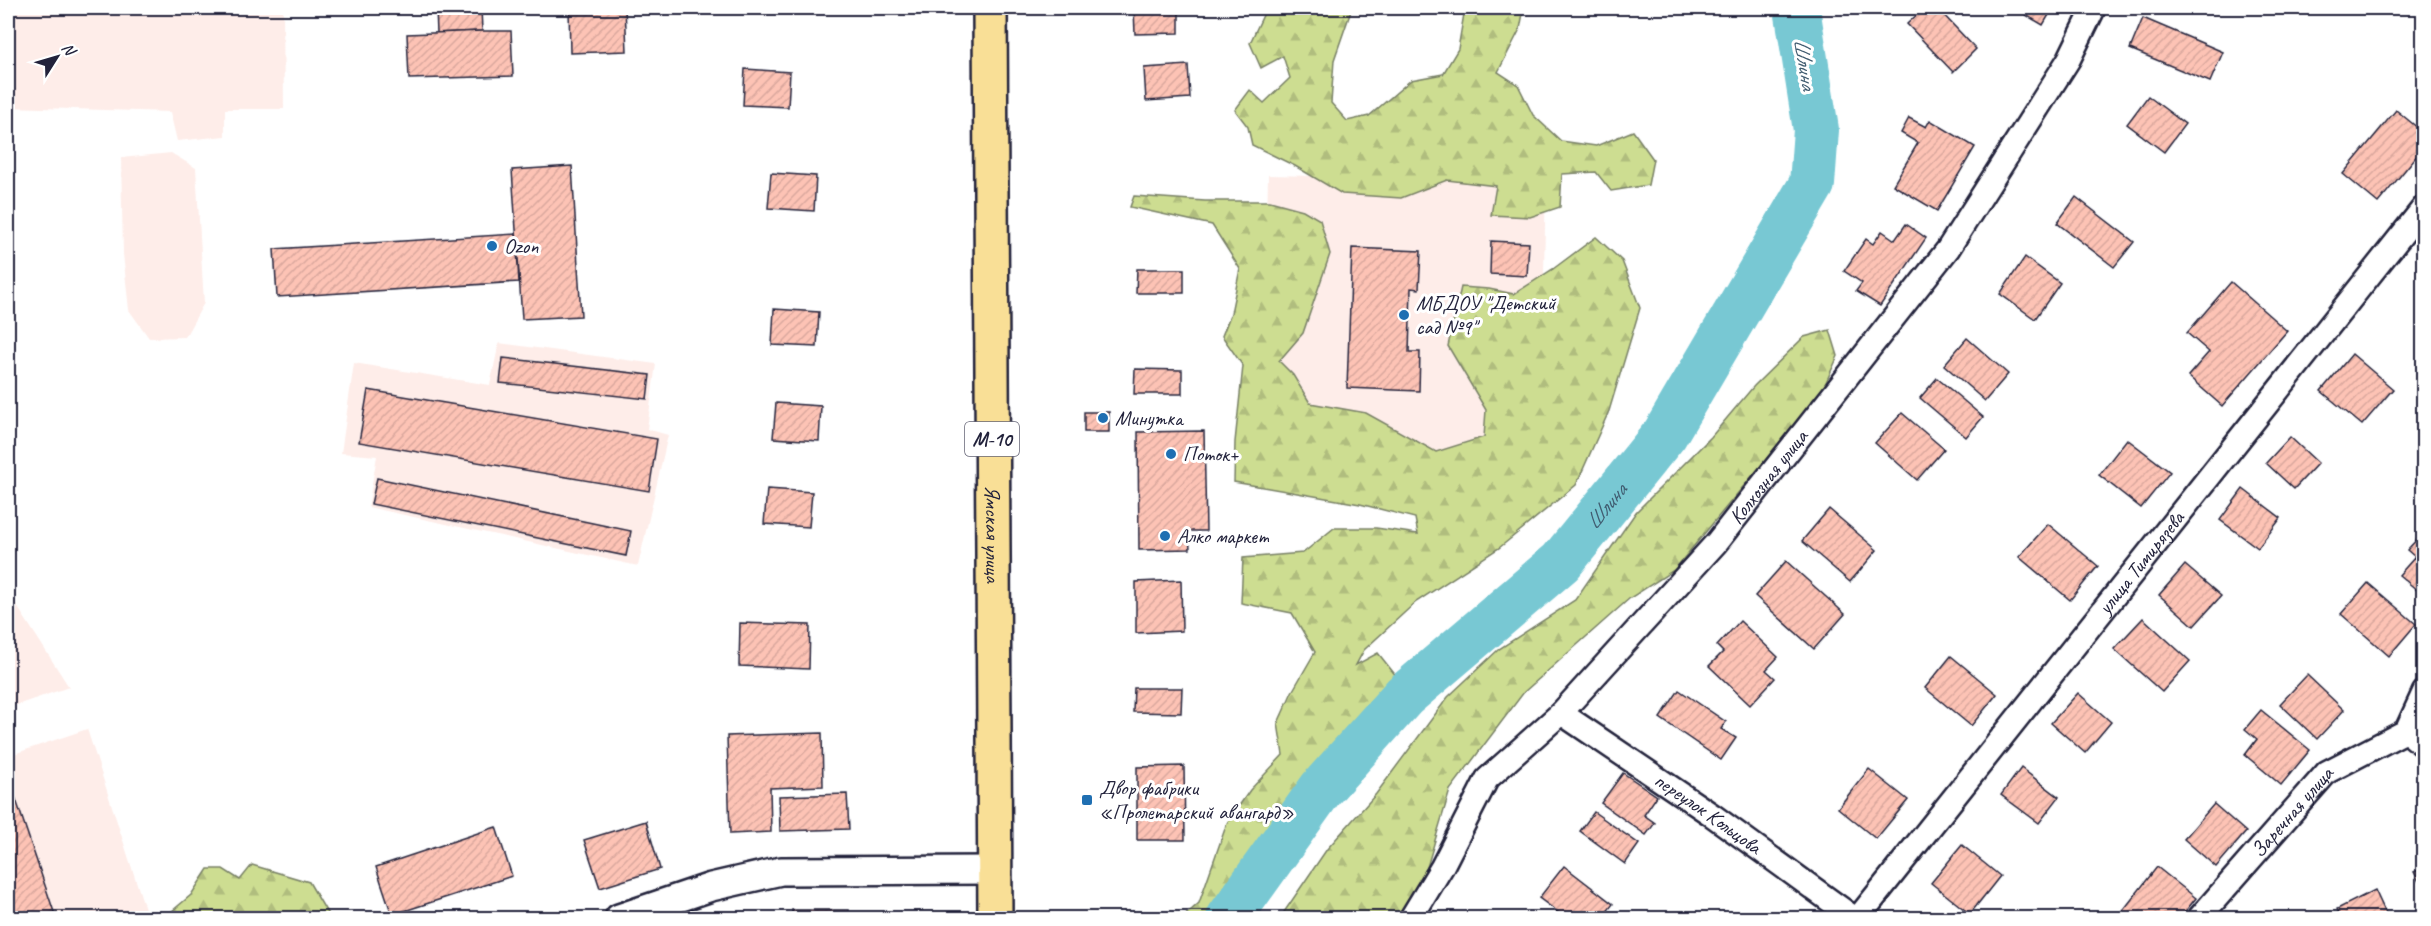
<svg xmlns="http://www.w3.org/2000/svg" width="2431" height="926" font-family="Caveat,sans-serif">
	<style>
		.built { fill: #feede9 }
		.forest { fill: url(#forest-firs); stroke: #788066; stroke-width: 1.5 }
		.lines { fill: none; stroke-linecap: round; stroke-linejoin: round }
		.river { stroke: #78c8d3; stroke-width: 46 }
		.building { fill: url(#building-hatch); stroke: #22223b; stroke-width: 1.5 }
		.minor-casing { stroke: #22223b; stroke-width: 27 }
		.tertiary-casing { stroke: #22223b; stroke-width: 32 }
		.trunk-casing { stroke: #22223b; stroke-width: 38 }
		.minor { stroke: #fff; stroke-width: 22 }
		.tertiary { stroke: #fff; stroke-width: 27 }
		.trunk { stroke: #f9df96; stroke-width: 33 }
		.poi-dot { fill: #1f6fb2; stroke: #fff; stroke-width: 2 }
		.labels { text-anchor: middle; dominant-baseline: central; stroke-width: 6; stroke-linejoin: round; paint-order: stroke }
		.shield { fill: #fff; stroke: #646476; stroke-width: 1.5 }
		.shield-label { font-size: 20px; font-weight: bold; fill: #22223b }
		.poi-label { font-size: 21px; fill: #22223b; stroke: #fff; text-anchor: start }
		.street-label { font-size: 21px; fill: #22223b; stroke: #fff }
		.water-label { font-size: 22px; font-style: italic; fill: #405c70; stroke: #fff }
	</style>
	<defs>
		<pattern id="forest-firs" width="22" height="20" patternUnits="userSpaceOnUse" patternTransform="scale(1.5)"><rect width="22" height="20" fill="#cddd91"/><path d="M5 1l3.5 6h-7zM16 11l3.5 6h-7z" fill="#b0bd7e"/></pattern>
		<pattern id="building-hatch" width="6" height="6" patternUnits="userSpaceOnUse" patternTransform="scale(1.5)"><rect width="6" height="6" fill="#fdc3b5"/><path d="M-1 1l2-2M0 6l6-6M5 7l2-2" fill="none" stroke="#d9a79d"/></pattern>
	</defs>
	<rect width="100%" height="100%" fill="#fff"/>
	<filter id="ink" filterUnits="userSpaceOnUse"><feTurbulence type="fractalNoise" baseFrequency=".0167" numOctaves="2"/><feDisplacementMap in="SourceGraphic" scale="12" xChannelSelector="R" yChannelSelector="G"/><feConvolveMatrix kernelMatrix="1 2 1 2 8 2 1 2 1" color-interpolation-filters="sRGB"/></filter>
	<g filter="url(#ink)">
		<g class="built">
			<path d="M8,8h275l1,101h-59v27l-48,5 -7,-29 -162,-5z"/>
			<path d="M171,153l25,15 8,135 -19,34 -36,1 -20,-28 -6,-56 -2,-96z"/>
			<path d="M1268,175l278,6 -6,274 -278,-7z"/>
			<path d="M499,343l157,21 -9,65 21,6 -30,131 -270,-59 9,-51 -36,-3 13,-90 136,22z"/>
			<path d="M8,592l61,95 -61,21z"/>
			<path d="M87,729l61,189h-140v-162z"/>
		</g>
		<g class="forest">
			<path d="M1238,8h114l-18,52 -3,43 16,18 22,-5 42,-36 32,-6 15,-25 7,-41h59l-4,21 -22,43 20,13 15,30 28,26 35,5 37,-15 20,28 -5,26 -37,6 -15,-19 -34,2 -2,33 -30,10 -39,-2 5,-29 -49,-6 -46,18 -59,-4 -47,-28 -43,-21 -4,-18 -13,-17 15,-20 14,13 26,-25 -7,-22 -22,12 -11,-25 14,-30z"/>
			<path d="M1134,196l71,5h65l33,9 17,10 10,34 -27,79 -24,28 14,14 17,28 56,10 70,39 48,-15 2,-27 -38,-64 13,-59 28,2 25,5 39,-25 43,-32 26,24 18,47 -31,103 -33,74 -77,63 -83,54 -52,48 -8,15 22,-12 19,24 -63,74 -65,85 -54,82h-33l17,-15 28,-80 23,-33 33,-35 -5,-32 14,-31 23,-40 -23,-39 -51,-10 2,-45 60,-5 31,-25h42l42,6 -3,-16 -55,-14 -126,-22 1,-40 8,-76 -21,-30 9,-23 9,-44 -28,-44 -82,-18z"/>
			<path d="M1830,330l8,26 -17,37 -147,177 -44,28 -106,94 -74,98 -28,94 -23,34h-119l47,-69 49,-55 72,-97 51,-48 76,-49 61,-88 75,-75 43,-51 50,-49z"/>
			<path d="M252,865l57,17 21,36h-162l3,-6 20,-17 17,-26h15l17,11z"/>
		</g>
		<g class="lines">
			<path class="river" id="s1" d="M1229,918l92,-129 83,-93 157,-134 104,-128 147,-250 4,-54 -19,-122"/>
		</g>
		<g class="building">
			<path d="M436,8h45l1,23 -45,2z"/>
			<path d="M569,8h56l2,43 -57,2z"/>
			<path d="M1134,8h45v25l-44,1z"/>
			<path d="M1924,8h13l39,41 -23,23 -46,-48z"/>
			<path d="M2014,8h39l-10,17z"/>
			<path d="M2143,18l80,34 -13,30 -80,-33z"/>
			<path d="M482,31h29l2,45 -104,3 -2,-45z"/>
			<path d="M1188,65l2,33 -44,3 -2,-33z"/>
			<path d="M745,69l45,3 -2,35 -45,-2z"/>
			<path d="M2148,96l37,28 -21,28 -37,-28z"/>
			<path d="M2396,110l28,23v14l-46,56 -35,-29z"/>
			<path d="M1909,118l17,9 4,-7 45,27 -38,64 -44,-26 25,-42 -17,-10z"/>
			<path d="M572,166l9,150 -59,3 -10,-149z"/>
			<path d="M771,173l45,3 -2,35 -46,-3z"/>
			<path d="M2076,197l58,45 -20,25 -57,-44z"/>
			<path d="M1906,224l20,14 -46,68 -24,-15 6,-8 -18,-12 22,-32 7,5 9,-13 13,9z"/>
			<path d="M516,234l3,48 -242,15 -3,-48z"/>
			<path d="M1491,241l38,2 -2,33 -37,-2z"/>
			<path d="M1352,248l69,3 -2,38 -8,-1 -2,64h11l-1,39 -72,-3z"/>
			<path d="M2025,257l35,26 -25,36 -35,-25z"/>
			<path d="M1137,269h47v24h-48z"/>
			<path d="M2231,282l56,49 -65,75 -34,-30 21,-24 -22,-19z"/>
			<path d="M774,309l45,3 -2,35 -45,-2z"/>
			<path d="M1967,338l41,36 -23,27 -41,-36z"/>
			<path d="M2352,354l41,35 -31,36 -41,-34z"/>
			<path d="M503,358l147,17 -3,24 -147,-16z"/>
			<path d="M1135,369l47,1v24h-48z"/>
			<path d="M1937,378l46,39 -17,20 -46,-39z"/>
			<path d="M368,390l289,49 -8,52 -290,-49z"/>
			<path d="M776,403l45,3 -2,35 -46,-3z"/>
			<rect x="1084" y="412" width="25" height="20"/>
			<path d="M1902,413l42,36 -27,31 -42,-37z"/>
			<path d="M1204,431l2,100h-17l1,18 -51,1 -1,-118z"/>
			<path d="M2290,437l28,26 -24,26 -28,-26z"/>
			<path d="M2127,439l43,33 -29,36 -42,-33z"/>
			<path d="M377,478l254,53 -5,25 -255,-52z"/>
			<path d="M767,489l45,3 -3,35 -45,-3z"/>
			<path d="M2243,489l38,29 -23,30 -38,-28z"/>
			<path d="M1829,509l48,41 -27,32 -48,-41z"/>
			<path d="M2048,524l50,42 -28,34 -51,-43z"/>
			<path d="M2424,532v64l-25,-21 16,-18 -8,-7z"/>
			<path d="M1786,561l59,53 -31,35 -59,-53z"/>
			<path d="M2185,565l36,31 -27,30 -35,-31z"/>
			<path d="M1181,580l1,51 -46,2v-51z"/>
			<path d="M2368,583l48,41 -27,32 -48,-42z"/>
			<path d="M2143,618l47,43 -28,31 -48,-43z"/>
			<path d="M1740,621l38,36 -12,13 9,8 -25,27 -41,-39 14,-14 -6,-6z"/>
			<path d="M740,623l70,2 -1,44 -70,-3z"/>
			<path d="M1951,656l46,38 -26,32 -46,-38z"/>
			<path d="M2307,675l37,35 -27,29 -37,-35z"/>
			<path d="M1134,688h48l-1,25 -48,-1z"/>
			<path d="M1679,690l47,32 -5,7 15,9 -15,22 -61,-42z"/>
			<path d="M2078,693l33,29 -26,31 -34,-30z"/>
			<path d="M2261,710l49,40 -29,35 -36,-30 12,-16 -12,-10z"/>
			<path d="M822,733l1,53 -53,2 1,44 -41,2 -3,-98z"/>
			<path d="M1184,766l1,74h-48v-73z"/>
			<path d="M2021,768l38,29 -20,26 -38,-28z"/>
			<path d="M1869,769l39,31 -32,39 -38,-31z"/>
			<path d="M1623,773l34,23 -13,19 11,8 -9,12 -45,-32z"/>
			<path d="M8,776l48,142h-48z"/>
			<path d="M847,794l2,35 -69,2 -1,-35z"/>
			<path d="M2214,804l32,28 -30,35 -32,-28z"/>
			<path d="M1594,812l45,32 -14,20 -45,-33z"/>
			<path d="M646,821l14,48 -60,19 -16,-48z"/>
			<path d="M496,827l16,49 -120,39 -16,-48z"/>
			<path d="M1962,845l38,31 -30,38 -39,-31z"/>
			<path d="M1564,866l49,38 -11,14h-14l-4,-3 -2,3h-16l-27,-20z"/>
			<path d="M2157,867l39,31 -16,20h-51l-8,-5z"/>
			<path d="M2424,868v23l-10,-19z"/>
			<path d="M2375,890l13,28h-47l-4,-9z"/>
			<rect x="792" y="910" width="57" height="8"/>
		</g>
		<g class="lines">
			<defs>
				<g id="minor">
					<path id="s2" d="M1561,713l151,102 142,103"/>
					<path d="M2406,731l18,15"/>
					<path id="s3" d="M1411,918l31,-51 45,-88 74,-66 155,-170 232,-294 121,-190 25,-51"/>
					<path id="s4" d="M1858,918l566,-711"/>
					<path id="s5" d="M2199,918l128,-146 79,-41 18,-39"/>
				</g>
				<path id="tertiary" d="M619,918l92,-31 70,-16 214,-1"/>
				<g id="trunk">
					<path id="s6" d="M990,8l5,910"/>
				</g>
			</defs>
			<use href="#minor" class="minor-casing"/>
			<use href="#tertiary" class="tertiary-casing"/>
			<use href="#trunk" class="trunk-casing"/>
			<use href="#minor" class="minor"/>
			<use href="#tertiary" class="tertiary"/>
			<use href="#trunk" class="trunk"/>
		</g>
	</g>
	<g class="poi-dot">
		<circle cx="492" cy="246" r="6"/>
		<circle cx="1404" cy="315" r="6"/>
		<circle cx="1103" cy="418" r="6"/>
		<circle cx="1171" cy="454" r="6"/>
		<circle cx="1165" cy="536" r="6"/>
		<rect x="1081" y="794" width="12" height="12" rx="3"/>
	</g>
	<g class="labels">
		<rect class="shield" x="965" y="422" width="54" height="34" rx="4.5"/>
		<g class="shield-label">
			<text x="992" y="439">М-10</text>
		</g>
		<g class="poi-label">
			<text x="504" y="246">Ozon</text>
			<text x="1416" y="303">МБДОУ "Детский<tspan x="1416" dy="24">сад №9"</tspan></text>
			<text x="1115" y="418">Минутка</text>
			<text x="1183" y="454">Поток+</text>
			<text x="1177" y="536">Алко маркет</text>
			<text x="1099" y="788">Двор фабрики<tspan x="1099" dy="24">«Пролетарский авангард»</tspan></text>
		</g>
		<g class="street-label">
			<text stroke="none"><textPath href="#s3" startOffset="572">Колхозная улица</textPath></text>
			<text stroke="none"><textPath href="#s6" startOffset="526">Ямская улица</textPath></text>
			<text stroke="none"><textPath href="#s4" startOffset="454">улица Тимирязева</textPath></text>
			<text stroke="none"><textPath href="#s5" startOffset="141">Заречная улица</textPath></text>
			<text stroke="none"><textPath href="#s2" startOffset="178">переулок Кольцова</textPath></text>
		</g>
		<g class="water-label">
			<text transform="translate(1805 64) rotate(81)">Шлина</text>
			<text stroke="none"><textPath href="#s1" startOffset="561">Шлина</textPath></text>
		</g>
	</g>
	<rect width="2431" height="926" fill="none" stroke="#fff" stroke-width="30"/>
	<rect x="15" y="15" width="2401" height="896" fill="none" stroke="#22223b" stroke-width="2" filter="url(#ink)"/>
	<g transform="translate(57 57) rotate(53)" stroke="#ffffff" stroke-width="4.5" paint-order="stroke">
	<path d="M0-4.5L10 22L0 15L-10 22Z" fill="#22223b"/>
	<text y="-9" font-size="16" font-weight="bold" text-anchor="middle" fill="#22223b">N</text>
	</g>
</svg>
